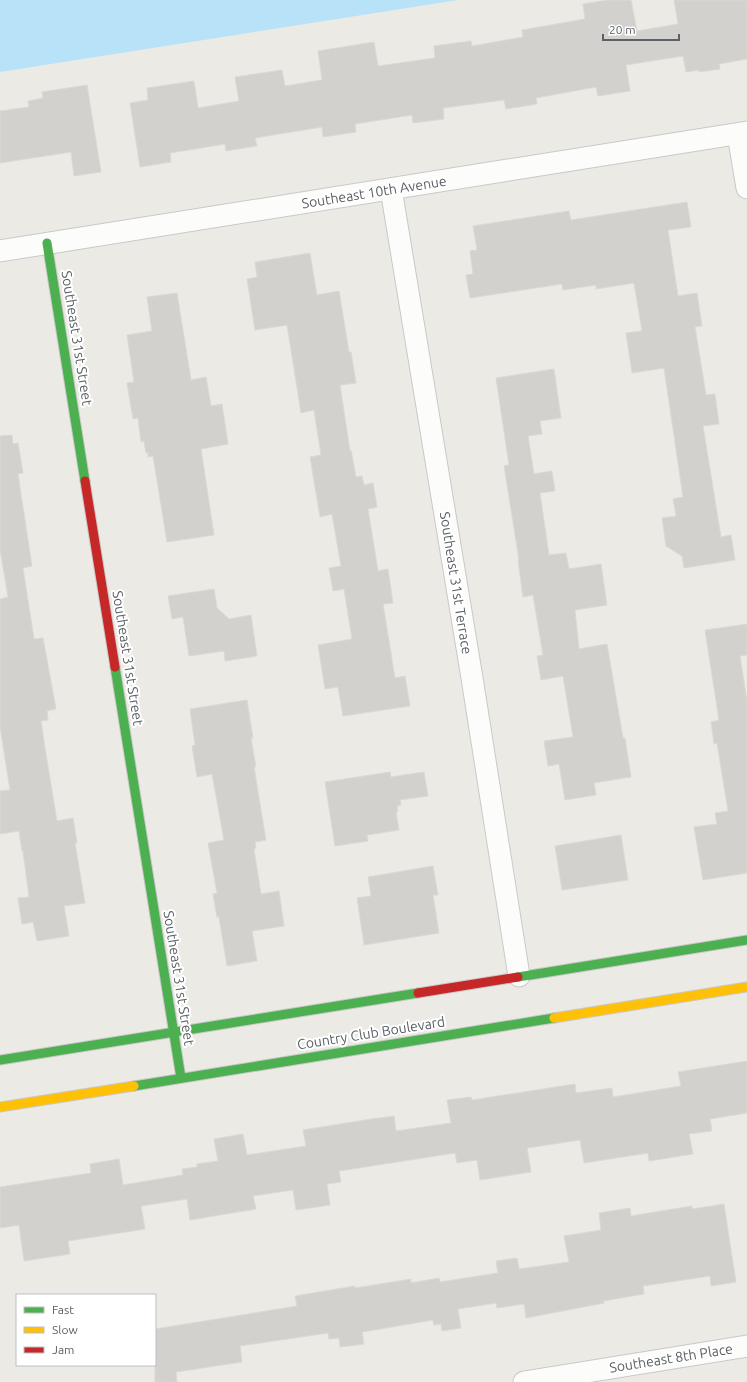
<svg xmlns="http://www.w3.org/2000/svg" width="747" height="1382" font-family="Ubuntu,sans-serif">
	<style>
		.water { fill: #b8e2f7 }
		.building { fill: #d2d1ce; stroke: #dcd9d4 }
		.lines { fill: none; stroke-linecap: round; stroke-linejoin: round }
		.street-casing { stroke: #c8c9c8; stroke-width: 23 }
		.fast-casing { stroke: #c8c8c8; stroke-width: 11 }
		.slow-casing { stroke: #c8c8c8; stroke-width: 11 }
		.jam-casing { stroke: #c8c8c8; stroke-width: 11 }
		.street { stroke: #fcfcfb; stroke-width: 21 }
		.fast { stroke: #4caf50; stroke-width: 9 }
		.slow { stroke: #ffc107; stroke-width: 9 }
		.jam { stroke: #c62828; stroke-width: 9 }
		.labels { text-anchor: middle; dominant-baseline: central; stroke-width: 4; stroke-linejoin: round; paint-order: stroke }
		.street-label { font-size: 14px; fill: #5b6065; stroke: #fff }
	</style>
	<rect width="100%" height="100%" fill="#eceae5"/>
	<path class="water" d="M0,0h458l-458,72z"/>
	<g class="building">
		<path d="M608,0h23l6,31 41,-7 -4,-24h73v59l-28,5 1,5 -21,3 -1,-2 -12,2 -3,-16 -57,9 4,26 -32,5 -2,-9 -60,11 1,6 -31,5 -2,-9 -61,8 1,11 -31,4 -1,-8 -57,9 1,8 -33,5 -1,-10 -67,11 2,8 -31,5 -1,-7 -55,9 1,9 -31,5 -10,-64 18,-3 -1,-12 47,-7 4,27 41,-7 -4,-24 47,-7 3,16 37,-6 -4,-29 56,-9 4,24 57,-8 -1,-12 37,-5 1,5 51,-9 -1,-7 63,-11 -2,-15z"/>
		<path d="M87,85l14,87 -27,4 -3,-24 -71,11v-52l29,-4 -1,-6 15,-3 -1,-6z"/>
		<path d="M687,202l4,25 -23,3 10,66 19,-3 5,33 -7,1 11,68 9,-1 4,30 -16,2 18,111 10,-2 4,25 -51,8 -2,-12 -16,-10 -4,-28 14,-2 -3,-17 10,-2 -19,-129 -32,5 -6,-40 16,-2 -8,-48 -38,6v-4l-33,5 -1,-6 -92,14 -4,-23 7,-1 -3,-23 7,-1 -4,-24 96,-15 2,9z"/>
		<path d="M310,253l7,42 22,-4 10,61h2l5,31 -16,2 10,66 1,-1 5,27 6,-1 2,9 9,-2 4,24 -9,2 10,62 10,-2 5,34 -10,1 12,74 10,-2 5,30 -67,10 -5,-29 -13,2 -7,-44 34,-6 -8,-50 -11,2 -4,-23 12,-2 -9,-52 -12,3 -10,-60 11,-2 -7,-45 -13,3 -14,-88 -32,5 -8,-51 10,-2 -2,-15z"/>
		<path d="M177,293l14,87 15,-3 5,29 11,-2 6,40 -27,5 13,86 -47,7 -14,-86 -5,1v-5l-2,1 -2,-12 -3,1 -3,-24 -5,1 -6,-36 7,-1 -7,-47 25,-4 -5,-34z"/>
		<path d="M554,369l7,49 -21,3 2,13 -14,2 6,38 18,-3 3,20 -15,2 9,62 17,-2 3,16 32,-5 6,41 -32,5 4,39 28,-5 16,94h2l6,39 -37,6 2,12 -31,5 -6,-36 -11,2 -4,-25 29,-4 -10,-61 -22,4 -4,-24 6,-1 -10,-60 -10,2 -5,-37h1l-15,-94 5,-1 -13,-87z"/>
		<path d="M12,435l1,9 5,-1 5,30 -5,1 14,92 -9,2 11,71 9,-1 13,71 -9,2 1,9 -7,1 4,27 12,73 16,-3 4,25h-2l10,60 -21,3 5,30 -32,5 -4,-19 -11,2 -4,-26 11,-1 -6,-46h-1l-3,-20 -19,3v-43l10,-1 -10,-63v-128l8,-2 -8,-48v-113z"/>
		<path d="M214,589l3,19 12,11 22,-4 6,41 -32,5 -1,-10 -35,5 -6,-39 -11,2 -4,-23z"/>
		<path d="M747,624v31l-7,1 7,45v172l-44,7 -9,-53 23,-3 -2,-11 13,-2 -11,-68 -3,1 -3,-22 8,-2 -14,-90z"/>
		<path d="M247,700l6,38h-2l5,29h-2l12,73 -11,2 1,6 -2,1 7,45 18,-3 5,35 -32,5 5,30 -30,5 -8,-49h-2l-4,-23 4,-1 -9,-50 16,-3 -12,-66 -15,3 -5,-31 3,-1 -5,-36z"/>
		<path d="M390,772l1,5 33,-5 4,24 -28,4 1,5 -4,1 1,5 -2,1 3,18 -32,5 1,6 -33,5 -10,-64z"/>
		<path d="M621,835l7,45 -66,10 -7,-44z"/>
		<path d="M433,866l5,29h-5l6,38 -75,12 -7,-47 14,-2 -3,-19z"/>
		<path d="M747,1061v52l-37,6 2,12 -23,3 4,20 -44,7 -1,-8 -64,10 -4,-23 -53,8 4,24 -51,8 -3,-20 -20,3 -2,-10 -116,18 2,11 -14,2 3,21 -34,5 -3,-20 -40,6 3,13 -66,11 -3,-21 -46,7 4,23 -77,12 2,13 -46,7 -5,-36 -19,3v-41l91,-14 -1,-9 29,-5 4,26 60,-10 -1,-6 15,-2v-3l21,-3 -4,-22 29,-5 4,21 59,-9 -3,-16 62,-10 29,-4 2,15 55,-8 -4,-23 24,-3 1,3 103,-16 1,9 36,-5 1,9 68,-11 -3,-14z"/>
		<path d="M724,1204l12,78 -25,4 -1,-10 -67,10 1,8 -41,7 1,2 -78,15 -2,-14 -27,4 -1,-5 -38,6 3,19 -19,3 -1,-7 -7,1 -1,-5 -71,12 2,12 -24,3 -1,-9 -10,1 -1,-6 -88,13 2,16 -66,10 1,10h-22v-53l142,-23 -2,-10 60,-10v2l56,-9v4l28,-5 1,4 58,-9 -2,-12 21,-3 2,11 50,-7 -5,-26 37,-6 -2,-17 31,-5 1,8 61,-10v3z"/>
	</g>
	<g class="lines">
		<defs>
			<g id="street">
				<path d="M738,134l9,54"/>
				<path d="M391,189l81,489 47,298"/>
				<path d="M0,251l747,-119"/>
				<path d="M524,1382l223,-36"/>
			</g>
			<g id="fast">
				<path d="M47,243l38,238"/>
				<path d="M115,667l66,411"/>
				<path d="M518,977l229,-37"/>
				<path d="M0,1060l418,-67"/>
				<path d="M134,1086l420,-68"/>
			</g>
			<g id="slow">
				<path d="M554,1018l193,-31"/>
				<path d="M0,1107l134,-21"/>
			</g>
			<g id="jam">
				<path d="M85,481l30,186"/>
				<path d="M418,993l100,-16"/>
			</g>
		</defs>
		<use href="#street" class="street-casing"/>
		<use href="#fast" class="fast-casing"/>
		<use href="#slow" class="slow-casing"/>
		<use href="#jam" class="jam-casing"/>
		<use href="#street" class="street"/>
		<use href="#fast" class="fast"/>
		<use href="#slow" class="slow"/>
		<use href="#jam" class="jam"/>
	</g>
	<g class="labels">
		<g class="street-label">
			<text transform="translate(374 192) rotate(-9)">Southeast 10th Avenue</text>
			<text transform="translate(77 338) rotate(81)">Southeast 31st Street</text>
			<text transform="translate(456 583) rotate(81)">Southeast 31st Terrace</text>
			<text transform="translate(128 658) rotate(81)">Southeast 31st Street</text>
			<text transform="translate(179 978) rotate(81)">Southeast 31st Street</text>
			<text transform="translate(371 1033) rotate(-9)">Country Club Boulevard</text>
			<text transform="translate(671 1358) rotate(-9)">Southeast 8th Place</text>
		</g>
	</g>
	<rect x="16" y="1294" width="140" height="72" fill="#ffffff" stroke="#bdbfc1"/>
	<rect x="24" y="1307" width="20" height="6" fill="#4caf50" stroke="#bdbfc1"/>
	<text x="52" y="1314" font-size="12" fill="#5b6065">Fast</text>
	<rect x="24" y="1327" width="20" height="6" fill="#ffc107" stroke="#bdbfc1"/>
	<text x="52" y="1334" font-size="12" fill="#5b6065">Slow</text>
	<rect x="24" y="1347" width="20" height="6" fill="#c62828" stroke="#bdbfc1"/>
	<text x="52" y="1354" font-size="12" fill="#5b6065">Jam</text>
	<path d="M603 34v6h76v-6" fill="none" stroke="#5b6065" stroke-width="2"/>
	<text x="609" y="34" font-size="12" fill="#5b6065" stroke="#ffffff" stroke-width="3" paint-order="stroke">20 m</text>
</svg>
